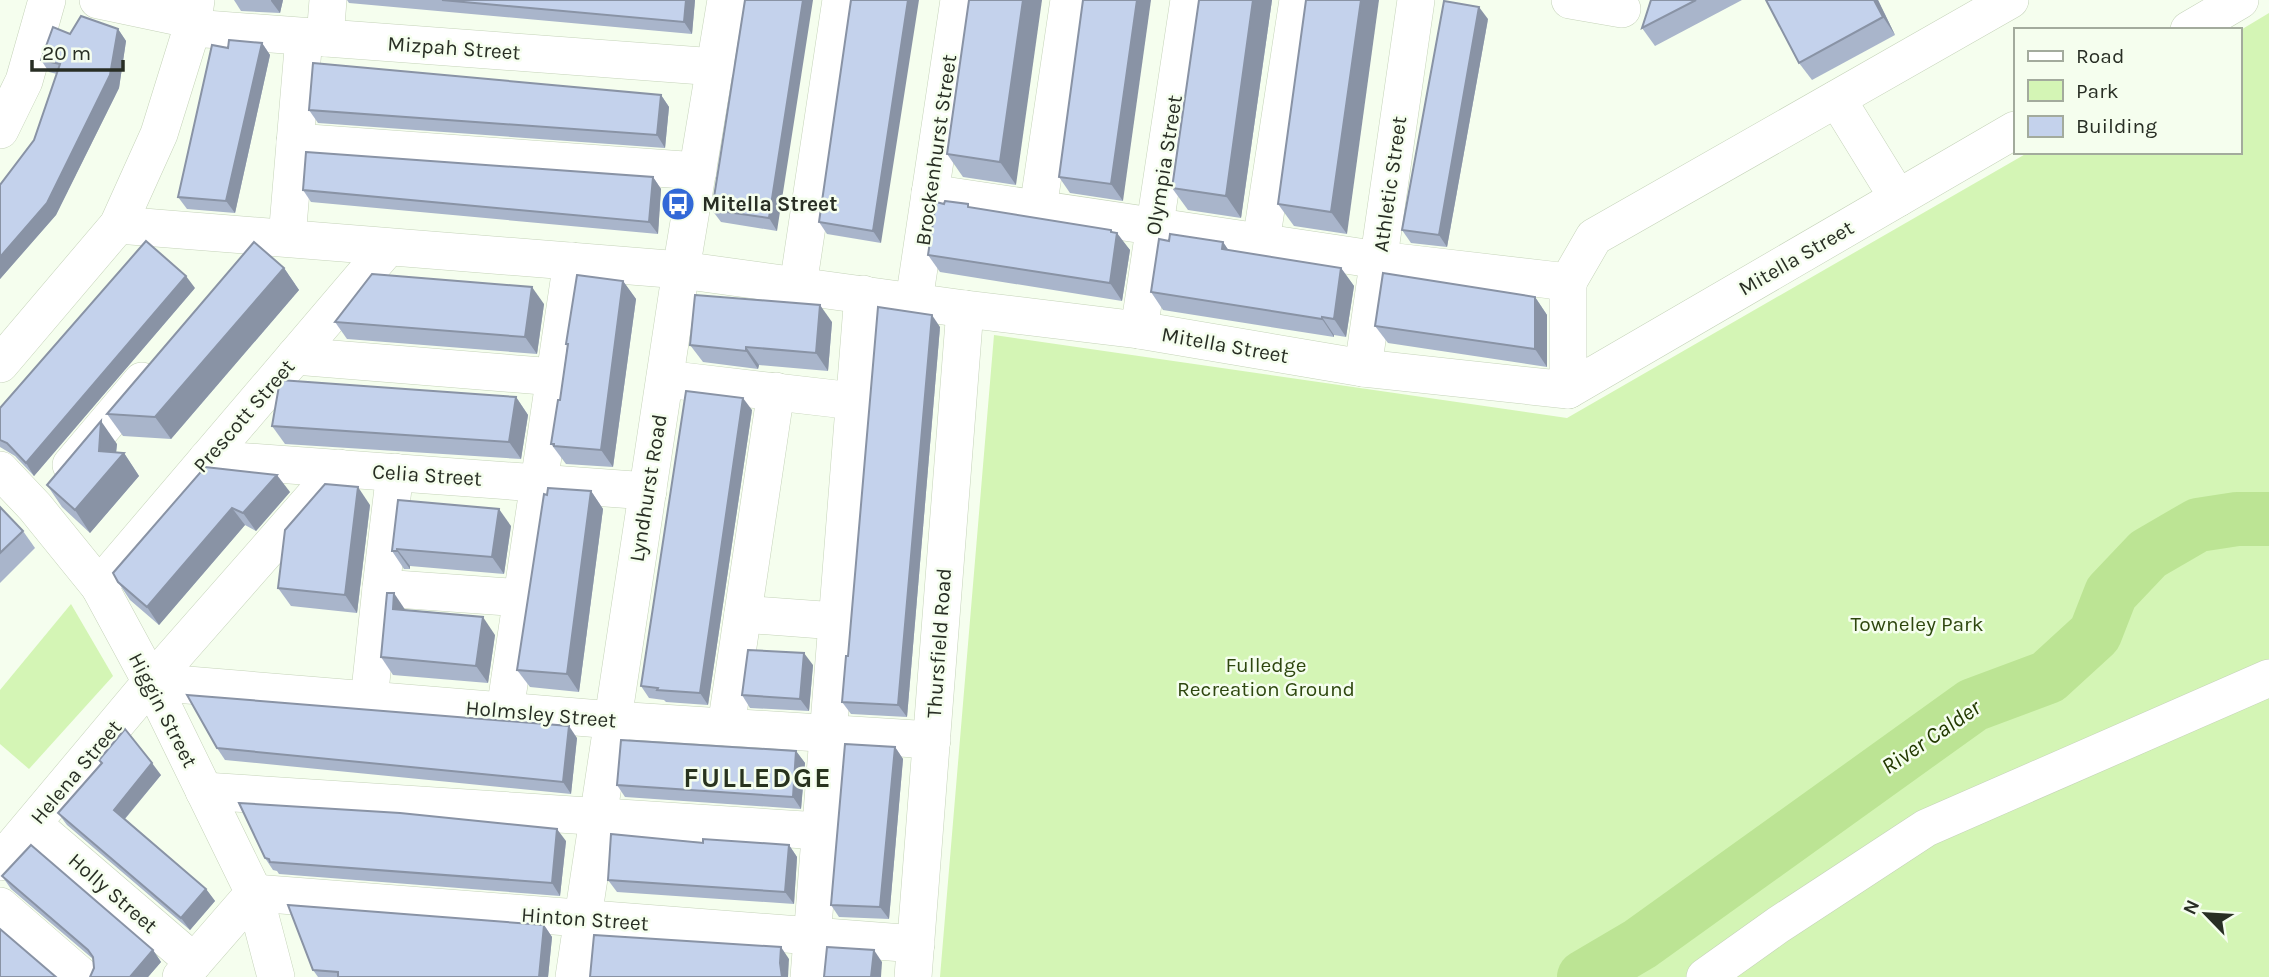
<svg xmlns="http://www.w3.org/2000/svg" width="2269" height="977" font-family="Karla,sans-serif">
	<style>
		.green { fill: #d4f5b5 }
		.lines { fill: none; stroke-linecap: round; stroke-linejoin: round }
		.river { stroke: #bce494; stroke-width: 54 }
		.minor-casing { stroke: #c5d3b9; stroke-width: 38 }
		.minor { stroke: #fff; stroke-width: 37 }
		.wall { fill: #a9b5cb }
		.shaded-wall { fill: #8993a5 }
		.building { fill: #c4d2ec; stroke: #8993a5; stroke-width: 2 }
		.labels { text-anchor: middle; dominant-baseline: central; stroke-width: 5; stroke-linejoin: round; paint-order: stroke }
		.street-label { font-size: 21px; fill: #282e24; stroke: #f5feee }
		.poi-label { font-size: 21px; font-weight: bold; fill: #282e24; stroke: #f5feee; text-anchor: start }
		.park-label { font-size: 21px; fill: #2e470f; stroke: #f5feee }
		.water-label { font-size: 23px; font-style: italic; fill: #223900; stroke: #f5feee }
		.district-label { font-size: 28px; font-weight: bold; letter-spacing: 2px; fill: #28331e; stroke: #f5feee }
	</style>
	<rect width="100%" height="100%" fill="#f5feee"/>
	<g class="green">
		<path d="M2269,13v964h-1329l54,-642 573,83 462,-266h210v-121z"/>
		<path d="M71,604l42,72 -84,93 -29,-25v-54z"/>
	</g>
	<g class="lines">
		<path class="river" d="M1584,977l56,-33 333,-239 75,-28 47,-43 16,-41 37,-39 50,-29 39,-6h32"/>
		<defs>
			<g id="minor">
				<path d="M98,0l95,20"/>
				<path d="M1570,0l52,9"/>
				<path d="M192,28l524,39"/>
				<path d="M2189,30l51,-30"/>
				<path d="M325,38l3,-38"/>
				<path d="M1837,99l61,99"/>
				<path d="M0,130l24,-49 23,-81"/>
				<path d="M295,142l403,29"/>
				<path d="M930,193l449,67 189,22 26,-45 416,-237"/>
				<path d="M1038,209l31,-209"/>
				<path d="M118,225l563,45 284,39 174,21 224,38 205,22 447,-260"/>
				<path d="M287,238l17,-201"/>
				<path d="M1261,242l37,-242"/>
				<path d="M1568,282v108"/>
				<path d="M798,286l43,-286"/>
				<path d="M914,301l45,-301"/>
				<path d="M1139,330l50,-330"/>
				<path d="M295,356l260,21"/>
				<path d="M0,364l118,-139 41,-91 33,-106 4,-28"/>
				<path d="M1363,368l53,-368"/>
				<path d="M665,379l189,22"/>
				<path d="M207,459l441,32"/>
				<path d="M71,465l71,-84"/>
				<path d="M0,470l35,37 64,79 52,96 103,211 22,84"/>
				<path d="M395,472l-14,116 141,10"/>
				<path d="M99,586l289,-339"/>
				<path d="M743,614l93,7"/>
				<path d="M151,682l462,38 319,20"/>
				<path d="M369,700l12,-112"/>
				<path d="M505,711l67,-450"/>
				<path d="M726,727l50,-336"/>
				<path d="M204,791l616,40"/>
				<path d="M33,824l161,138"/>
				<path d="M0,862l151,-180 188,-214"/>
				<path d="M0,906l82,71"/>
				<path d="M181,977l73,-84 662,51"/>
				<path d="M574,977l107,-707 45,-270"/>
				<path d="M809,977l54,-683"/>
				<path d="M913,977l52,-668"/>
				<path d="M1705,977l73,-52 148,-97 343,-150"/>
			</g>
		</defs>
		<use href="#minor" class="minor-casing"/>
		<use href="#minor" class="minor"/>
	</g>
	<g class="wall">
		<path d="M234,0h49l-3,13 -39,-2z"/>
		<path d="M347,0h348l-3,34 -343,-31z"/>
		<path d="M745,0l32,231 -56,-9 -9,-12z"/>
		<path d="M851,0l30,243 -54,-9 -8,-12z"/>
		<path d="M969,0l47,185 -53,-8 -16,-23z"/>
		<path d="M1083,0l40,201 -53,-8 -11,-16z"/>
		<path d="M1199,0h73l-31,218 -53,-8 -16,-22z"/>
		<path d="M1306,0l41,234 -53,-8 -16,-22z"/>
		<path d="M1651,0h91l-87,46 -13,-18z"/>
		<path d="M1766,0h112l17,35 -83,45 -13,-17z"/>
		<path d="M1488,19l-41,228 -36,-4 -9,-13z"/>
		<path d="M118,29l8,12 -7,47 -63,127 -56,64v-94l34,-45 23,-66 -8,-2 -8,-12 29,-26z"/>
		<path d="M262,43l8,12 -35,158 -48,-4 -9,-12 50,-149z"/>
		<path d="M661,95l8,12 -4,41 -347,-25 -9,-13z"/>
		<path d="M653,177l8,12 -3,45 -347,-32 -8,-12z"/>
		<path d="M971,208l142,24 17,18 -8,51 -182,-29 -12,-17z"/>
		<path d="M1169,241l54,1 6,9 112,17 13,18 -8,51 -12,-2v2l-171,-27 -12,-18z"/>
		<path d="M284,268l15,22 -128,149 -48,-3 -16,-22z"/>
		<path d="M623,281l13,18 -23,168 -47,-3 -15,-20 9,-44 7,-54 -1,-2z"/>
		<path d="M195,288l-161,188 -19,-20 -15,-9v-39z"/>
		<path d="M1535,297l12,18v52l-159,-24 -13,-17z"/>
		<path d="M544,304l-7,50 -190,-15 -12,-17z"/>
		<path d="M832,322l-4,49 -69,-6 -1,4 -55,-7 -13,-17z"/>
		<path d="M940,327l-33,390 -56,-3 -9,-12 6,-46z"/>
		<path d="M516,397l12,18 -7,44 -236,-15 -13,-18z"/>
		<path d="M752,410l-44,295 -42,-3 -2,-2 -15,-2 -8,-12z"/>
		<path d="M117,444l-1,8 8,1 15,23 -49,57 -28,-26 -15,-22z"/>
		<path d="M205,467l85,25 -34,39 -11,-6 -86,100 -29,-25 -12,-18z"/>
		<path d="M591,491l12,18 -24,183 -49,-5 -13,-17z"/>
		<path d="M398,500l113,26 -7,48 -94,-8v3h-6l-12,-18z"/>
		<path d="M370,505l-13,108 -66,-7 -13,-18z"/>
		<path d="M0,507l23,24 12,17 -35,35z"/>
		<path d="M495,635l-7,48 -95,-8 -12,-18z"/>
		<path d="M813,665l-4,46 -59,-3 -8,-13z"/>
		<path d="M577,738l-6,56 -346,-34 -8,-12z"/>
		<path d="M895,747l8,12 -14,160 -50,-2 -8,-12z"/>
		<path d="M796,751l9,12 -4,46 -176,-12 -8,-12z"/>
		<path d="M99,760l62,15 -36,44 81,70 9,12 -25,29 -123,-105 -9,-12 43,-50z"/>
		<path d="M566,841l-6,55 -281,-22 -2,-3 -4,-1 -8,-12z"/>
		<path d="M789,845l8,12 -3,47 -177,-12 -9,-12z"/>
		<path d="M2,876l151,74 8,12 -13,15h-58l4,-9 -1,-9 -82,-70z"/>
		<path d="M544,925l8,12 -4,40h-230l-5,-7z"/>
	</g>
	<g class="shaded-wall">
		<path d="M271,0h12l-3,13 -9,-12z"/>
		<path d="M686,0h9l-3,34 -8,-12z"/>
		<path d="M803,0h10l-36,231 -8,-13z"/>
		<path d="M908,0h11l-38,243 -8,-12z"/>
		<path d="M1023,0h19l-26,185 -16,-23z"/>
		<path d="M1137,0h14l-28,201 -12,-17z"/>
		<path d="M1253,0h19l-31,218 -15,-22z"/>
		<path d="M1361,0h18l-32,234 -16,-22z"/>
		<path d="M1874,0h4l17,35 -12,-18z"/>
		<path d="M1479,7l9,12 -41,228 -8,-12z"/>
		<path d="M118,29l8,12 -7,47 -63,127 -56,64v-22z"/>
		<path d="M262,43l8,12 -35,158 -9,-12z"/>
		<path d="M661,95l8,12 -4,41 -8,-13z"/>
		<path d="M653,177l8,12 -3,45 -9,-12z"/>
		<path d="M1111,230l6,8v-5l13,17 -8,51 -12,-18z"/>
		<path d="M1223,242l12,18 -13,-11z"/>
		<path d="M284,268l15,22 -128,149 -16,-22z"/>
		<path d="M1341,268l13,18 -8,51 -12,-18z"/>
		<path d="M186,276l9,12 -161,188 -8,-13z"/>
		<path d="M623,281l13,18 -23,168 -12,-17z"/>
		<path d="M532,287l12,17 -7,50 -12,-17z"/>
		<path d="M1535,297l12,18v52l-12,-18z"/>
		<path d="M820,305l12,17 -4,49 -12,-18z"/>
		<path d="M932,315l8,12 -33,390 -9,-12z"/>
		<path d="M1322,317l12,18v2l-12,-18z"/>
		<path d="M746,347l13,18 -1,4 -12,-18z"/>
		<path d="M516,397l12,18 -7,44 -12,-17z"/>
		<path d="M743,398l9,12 -44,295 -8,-12z"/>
		<path d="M101,421l16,23 -2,19 9,-10 15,23 -49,57 -15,-23 24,-59z"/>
		<path d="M277,475l13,17 -34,39 -13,-18z"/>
		<path d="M358,487l12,18 -13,108 -12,-18z"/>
		<path d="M591,491l12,18 -24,183 -12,-18z"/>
		<path d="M232,508l13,17 -86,100 -12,-18z"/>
		<path d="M499,509l12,17 -7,48 -12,-17z"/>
		<path d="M397,549l13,17v3l-13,-18z"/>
		<path d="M394,593l12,18 -13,-2z"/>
		<path d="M483,617l12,18 -7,48 -12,-17z"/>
		<path d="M804,653l9,12 -4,46 -9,-12z"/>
		<path d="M569,726l8,12 -6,56 -8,-12z"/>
		<path d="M895,747l8,12 -14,160 -9,-12z"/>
		<path d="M796,751l9,12 -4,46 -8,-12z"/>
		<path d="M152,763l9,12 -39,47 -8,-12z"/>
		<path d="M557,829l9,12 -6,55 -8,-13z"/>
		<path d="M789,845l8,12 -3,47 -9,-12z"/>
		<path d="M206,889l9,12 -25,29 -9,-12z"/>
		<path d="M544,925l8,12 -4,40h-9z"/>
		<path d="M781,947l8,12 -1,18h-6l-2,-14z"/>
		<path d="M153,950l8,12 -13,15h-18z"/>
		<path d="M874,950l8,12 -1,15h-10z"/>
	</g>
	<g class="building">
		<path d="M442,0h244l-2,22z"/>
		<path d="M745,0h58l-34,218 -57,-8z"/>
		<path d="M851,0h57l-35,231 -54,-9z"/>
		<path d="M969,0h54l-23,162 -53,-8z"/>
		<path d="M1083,0h54l-26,184 -52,-7z"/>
		<path d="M1199,0h54l-27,196 -54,-8z"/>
		<path d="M1306,0h55l-30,212 -53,-8z"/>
		<path d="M1651,0h45l-54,28z"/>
		<path d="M1766,0h108l9,17 -84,46z"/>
		<path d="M1444,1l35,6 -40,228 -37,-5z"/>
		<path d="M81,16l37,13 -8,46 -63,128 -47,54v-72l34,-45 26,-76 -19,-4 12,-33 17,7z"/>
		<path d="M229,40l33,3 -36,158 -48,-4 34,-152 16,3z"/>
		<path d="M313,63l348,32 -4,40 -348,-25z"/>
		<path d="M306,152l347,25 -4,45 -346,-32z"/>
		<path d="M945,201l23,3v3l143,23v2l6,1 -7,50 -182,-28 8,-53 8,2z"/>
		<path d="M1170,234l53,8 -1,7 119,19 -7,51 -12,-2v2l-171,-27 8,-53 10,2z"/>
		<path d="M146,241l40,35 -160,187 -19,-20 -7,-3v-32z"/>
		<path d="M254,242l30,26 -129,149 -48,-3z"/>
		<path d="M1383,273l152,24v52l-160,-23z"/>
		<path d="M372,274l160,13 -7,50 -190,-15z"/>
		<path d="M577,275l46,6 -22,169 -47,-4v-2h-3l7,-44h2l8,-56h-2z"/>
		<path d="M695,295l125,10 -4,48 -70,-6v4l-56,-6z"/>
		<path d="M878,307l54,8 -34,390 -56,-3 4,-46h2z"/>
		<path d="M280,380l236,17 -7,45 -237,-16z"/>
		<path d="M686,391l57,7 -43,295 -43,-3 1,-2 -17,-2z"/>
		<path d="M101,421l-2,30 25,2 -49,57 -28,-25z"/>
		<path d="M205,467l72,8 -34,38 -11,-5 -85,99 -29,-25 -5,-9z"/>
		<path d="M325,484l33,3 -13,108 -67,-7 7,-58z"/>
		<path d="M548,488l43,3 -24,183 -50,-4 27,-176 3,1z"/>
		<path d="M398,500l101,9 -7,48 -95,-8v2h-5z"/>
		<path d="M0,507l23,24 -23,22z"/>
		<path d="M387,593h7l-1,16 90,8 -7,49 -95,-9z"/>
		<path d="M748,650l56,3 -4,46 -58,-4z"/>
		<path d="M187,695l382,31 -6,56 -346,-34z"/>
		<path d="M125,729l27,34 -38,47 92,79 -25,29 -123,-105 44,-50 -3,-3z"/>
		<path d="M621,740l175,11 -3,46 -176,-12z"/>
		<path d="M845,744l50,3 -15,160 -49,-2z"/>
		<path d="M239,803l161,10 157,16 -5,54 -282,-21 -1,-3 -4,-1z"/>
		<path d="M611,834l92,9v-4l86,6 -4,47 -177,-12z"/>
		<path d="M31,845l122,105 -23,27h-40l4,-9 -1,-11 -5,-7 -86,-74z"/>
		<path d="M288,905l256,20 -5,52h-201v-5l-25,-2z"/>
		<path d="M0,929l56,48h-56z"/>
		<path d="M594,935l187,12 -1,16 2,14h-192z"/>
		<path d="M827,947l47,3 -3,27h-47z"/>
	</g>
	<defs>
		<symbol id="bus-disc" viewBox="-11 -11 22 22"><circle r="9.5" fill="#3268d7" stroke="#f5feee"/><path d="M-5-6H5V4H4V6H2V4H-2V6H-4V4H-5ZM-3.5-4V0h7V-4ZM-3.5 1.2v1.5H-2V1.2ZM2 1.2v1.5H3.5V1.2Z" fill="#fff"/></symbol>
	</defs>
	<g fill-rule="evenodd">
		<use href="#bus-disc" x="659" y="185" width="38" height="38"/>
	</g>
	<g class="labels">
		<g class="street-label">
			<text transform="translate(454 48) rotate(4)">Mizpah Street</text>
			<text transform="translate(936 150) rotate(-82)">Brockenhurst Street</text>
			<text transform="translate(1164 165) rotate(-81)">Olympia Street</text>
			<text transform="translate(1390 184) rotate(-82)">Athletic Street</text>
			<text transform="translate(1796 258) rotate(-30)">Mitella Street</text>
			<text transform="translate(1225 345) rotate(10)">Mitella Street</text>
			<text transform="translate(244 416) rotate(-49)">Prescott Street</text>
			<text transform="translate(427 475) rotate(4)">Celia Street</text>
			<text transform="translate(648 488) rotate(-81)">Lyndhurst Road</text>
			<text transform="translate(939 643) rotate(-86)">Thursfield Road</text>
			<text transform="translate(163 710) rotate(63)">Higgin Street</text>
			<text transform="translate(541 714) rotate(5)">Holmsley Street</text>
			<text transform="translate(76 772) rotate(-50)">Helena Street</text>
			<text transform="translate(113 893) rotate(41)">Holly Street</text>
			<text transform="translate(585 919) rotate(4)">Hinton Street</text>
		</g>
		<g class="poi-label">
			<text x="702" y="204">Mitella Street</text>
		</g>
		<g class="park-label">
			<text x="1917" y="624">Towneley Park</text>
			<text x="1266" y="665">Fulledge<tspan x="1266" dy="24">Recreation Ground</tspan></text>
		</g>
		<g class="water-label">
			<text transform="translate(1931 737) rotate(-34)">River Calder</text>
		</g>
		<g class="district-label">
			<text x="758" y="777">FULLEDGE</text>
		</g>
	</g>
	<rect x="2014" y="28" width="228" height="126" fill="#f5feee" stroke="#a3ab9d" stroke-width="2"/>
	<rect x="2028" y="51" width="35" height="10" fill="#ffffff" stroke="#a3ab9d" stroke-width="2"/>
	<text x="2076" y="63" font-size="21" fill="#282e24">Road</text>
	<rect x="2028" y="80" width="35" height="21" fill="#d4f5b5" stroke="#a3ab9d" stroke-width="2"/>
	<text x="2076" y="98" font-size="21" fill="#282e24">Park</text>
	<rect x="2028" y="116" width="35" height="21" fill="#c4d2ec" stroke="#a3ab9d" stroke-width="2"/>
	<text x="2076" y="133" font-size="21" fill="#282e24">Building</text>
	<g transform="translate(2206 914) rotate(295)" stroke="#f5feee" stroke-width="5" paint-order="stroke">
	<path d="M0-5L12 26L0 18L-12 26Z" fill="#282e24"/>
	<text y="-10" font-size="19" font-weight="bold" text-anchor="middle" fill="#282e24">N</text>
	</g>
	<path d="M32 60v10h91v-10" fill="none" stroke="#282e24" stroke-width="3.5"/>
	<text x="42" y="60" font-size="21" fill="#282e24" stroke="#f5feee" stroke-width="5" paint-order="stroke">20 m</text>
</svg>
